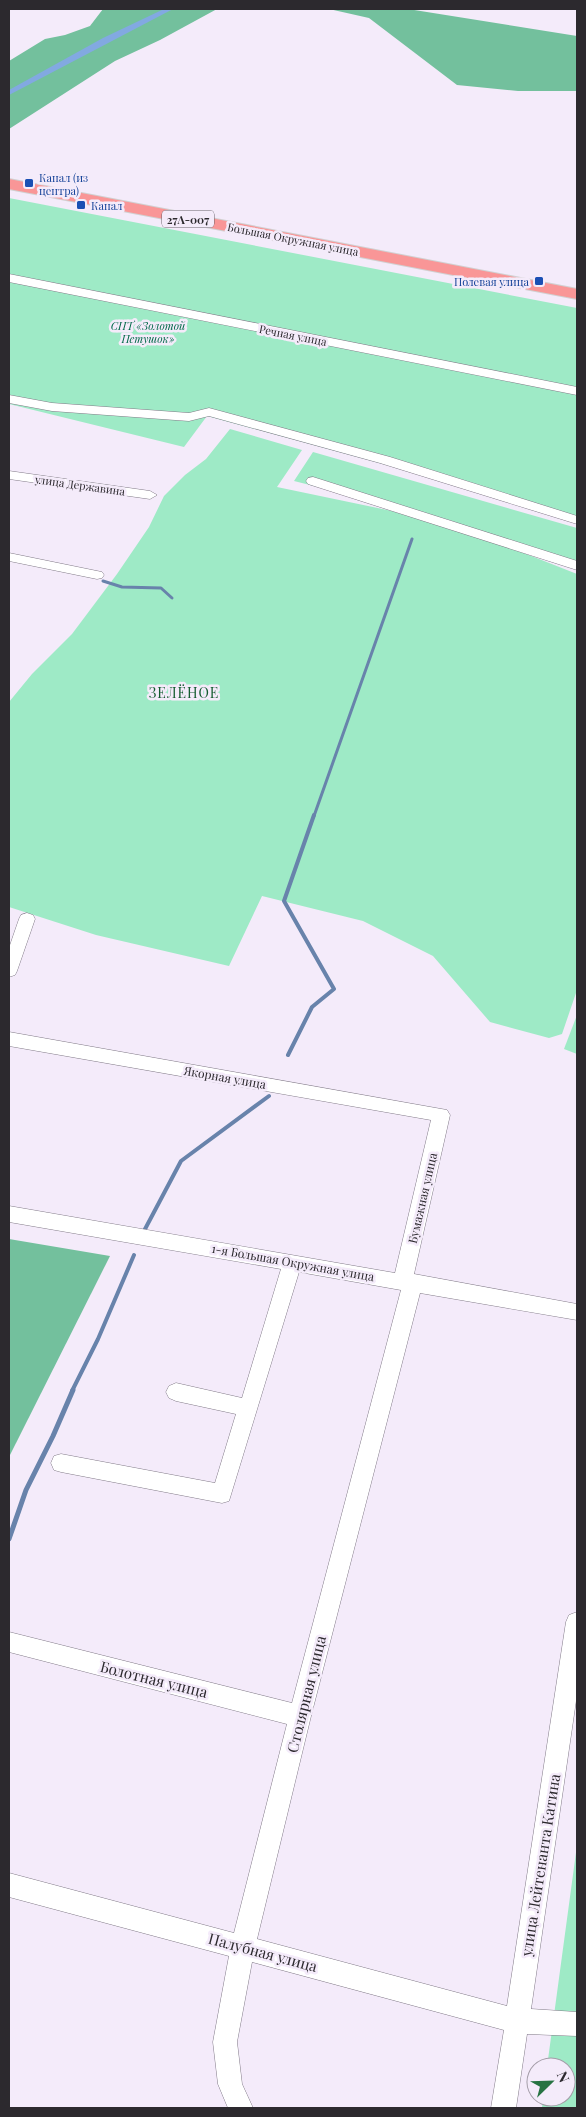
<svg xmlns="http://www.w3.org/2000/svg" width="586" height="2117" font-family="'Playfair Display',serif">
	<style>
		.green { fill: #9eeac6 }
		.forest { fill: #73c09d }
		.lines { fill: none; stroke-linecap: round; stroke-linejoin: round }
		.stream-far2 { stroke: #6883ab; stroke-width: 3 }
		.stream-far1 { stroke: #6883ab; stroke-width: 4 }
		.stream { stroke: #6883ab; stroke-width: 5 }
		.canal { fill: #82a9e1; fill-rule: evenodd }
		.minor-casing { stroke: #827b88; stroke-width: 1 }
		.highway-casing { stroke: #d1d0d1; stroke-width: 2 }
		.minor { fill: #fff; fill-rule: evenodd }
		.highway { fill: #f99697; fill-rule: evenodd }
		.transit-dot { fill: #1a4fb4; stroke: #f4ebfa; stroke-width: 2 }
		.labels { text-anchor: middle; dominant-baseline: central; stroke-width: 5; stroke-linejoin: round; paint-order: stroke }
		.far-transit-label { font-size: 11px; fill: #164399; stroke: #f4ebfa; text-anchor: start }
		.shield { fill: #f4ebfa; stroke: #68636b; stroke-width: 1 }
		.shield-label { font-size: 11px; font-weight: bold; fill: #2c292e }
		.far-street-label { font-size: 11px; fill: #2c292e; stroke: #f4ebfa }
		.far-park-label { font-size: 11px; font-style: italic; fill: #006848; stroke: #f4ebfa }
		.street-label { font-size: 12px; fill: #2c292e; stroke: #f4ebfa }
		.neighbourhood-label { font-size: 14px; letter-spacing: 1px; fill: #145c30; stroke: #f4ebfa }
		.near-street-label { font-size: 15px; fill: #2c292e; stroke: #f4ebfa }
	</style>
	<rect width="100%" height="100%" fill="#f4ebfa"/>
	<g class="green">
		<path d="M9,198l568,110v211l-88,-26 -282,-77 -23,31 -175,-43z"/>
		<path d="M230,429l72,21 -25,37 115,24 109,33 76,30v416l-15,44 -13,4 -59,-16 -57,-66 -70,-35 -101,-25 -33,70 -133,-31 -87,-28v-205l23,-28 40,-40 45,-60 32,-47 15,-31 21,-21 21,-16z"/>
		<path d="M313,452l264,76v37l-128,-45 -155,-39z"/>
		<path d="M577,1015v39l-13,-5z"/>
		<path d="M577,1845v263h-35l1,-11h23v-30h-19z"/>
	</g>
	<g class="forest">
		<path d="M103,9h114l-57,31 -45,21 -106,68v-68l36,-22 20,-4 25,-9z"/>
		<path d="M329,9h79l169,27v55h-59l-61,-6 -88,-67z"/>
		<path d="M9,1239l101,17 -101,201z"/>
	</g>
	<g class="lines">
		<g class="stream-far2">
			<path d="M103,581l19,6 39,1 11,10"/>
			<path d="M314,816l98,-277"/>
		</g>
		<g class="stream-far1">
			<path d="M288,1055l24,-48 22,-18 -50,-88 30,-86"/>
			<path d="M144,1231l37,-70 88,-65"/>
			<path d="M72,1391l26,-52 36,-84"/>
		</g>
		<path class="stream" d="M9,1539l17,-49 27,-54 20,-46"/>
		<path class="canal" d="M164,9h9l-164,86v-5l94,-52z"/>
		<defs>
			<g id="minor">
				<path d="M9,274l568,113v8l-568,-113z"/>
				<path d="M9,395l43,8 137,10 20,-5 181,49 187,59v8l-197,-61 -171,-47 -20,5 -137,-10 -43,-8z"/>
				<path d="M9,471l141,20 7,4 -7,4 -141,-20z"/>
				<path d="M313,477l264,84v9l-269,-86 -2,-3 2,-3z"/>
				<path d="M9,553l88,18 5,1 2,3 -2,3 -5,1 -88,-18z"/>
				<path d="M27,913l6,2 2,4 -18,52 -2,4 -6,2v-29l10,-29 2,-4z"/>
				<path d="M9,1032l438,78 3,5 -36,159 163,30v16l-157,-27 -109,423 -54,223 250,67 59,-384 3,-7 8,-3v82l-46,315 46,3v24l-50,-2 -11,74h-25l13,-78 -252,-68 -15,80 5,42 11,24h-25l-10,-24 -5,-42 16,-86 -220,-59v-24l225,60 53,-209 -278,-72v-20l283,71 109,-413 -102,-18 -70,229 -7,2 -161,-31 -7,-2 -3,-7 3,-7 7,-2 154,29 21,-69 -60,-13 -7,-3 -3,-6 3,-6 7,-3 66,15 39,-129 -272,-47v-16l386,67 36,-153 -422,-74z"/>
			</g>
			<path id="highway" d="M9,179l568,110v10l-568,-110z"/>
		</defs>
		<use href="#minor" class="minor-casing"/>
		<use href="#highway" class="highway-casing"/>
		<use href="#minor" class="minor"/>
		<use href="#highway" class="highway"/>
	</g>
	<g class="transit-dot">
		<rect x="24" y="178" width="10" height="10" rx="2.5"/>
		<rect x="76" y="200" width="10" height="10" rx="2.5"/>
		<rect x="534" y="276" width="10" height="10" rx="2.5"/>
	</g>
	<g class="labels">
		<g class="far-transit-label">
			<text x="39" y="177">Канал (из<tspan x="39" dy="13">центра)</tspan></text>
			<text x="91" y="205">Канал</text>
			<text x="529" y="281" text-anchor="end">Полевая улица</text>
		</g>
		<rect class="shield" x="162" y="210.5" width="52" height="17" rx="4"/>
		<g class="shield-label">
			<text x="188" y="219">27А-007</text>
		</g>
		<g class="far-street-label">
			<text transform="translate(293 239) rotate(11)">Большая Окружная улица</text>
			<text transform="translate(293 335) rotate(11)">Речная улица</text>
			<text transform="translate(80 485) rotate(8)">улица Державина</text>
		</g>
		<g class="far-park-label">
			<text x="148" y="325">СНТ «Золотой<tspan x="148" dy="13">Петушок»</tspan></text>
		</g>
		<g class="street-label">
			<text transform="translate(225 1077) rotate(10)">Якорная улица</text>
			<text transform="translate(422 1198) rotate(-77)">Бумажная улица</text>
			<text transform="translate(293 1262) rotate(10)">1-я Большая Окружная улица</text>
		</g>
		<g class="neighbourhood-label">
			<text x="184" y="692">ЗЕЛЁНОЕ</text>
		</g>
		<g class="near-street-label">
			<text transform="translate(154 1679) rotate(14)">Болотная улица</text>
			<text transform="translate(306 1694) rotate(-76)">Столярная улица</text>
			<text transform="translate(540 1865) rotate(-81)">улица Лейтенанта Катина</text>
			<text transform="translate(263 1952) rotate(15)">Палубная улица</text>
		</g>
	</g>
	<rect width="586" height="2117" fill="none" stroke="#2c292e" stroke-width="20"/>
	<g transform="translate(551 2082) rotate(67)"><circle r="24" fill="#f4ebfa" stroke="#a49da8"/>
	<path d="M0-4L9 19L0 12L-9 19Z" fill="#277342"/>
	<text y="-8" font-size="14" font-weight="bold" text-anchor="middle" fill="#2c292e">N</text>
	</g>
</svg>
